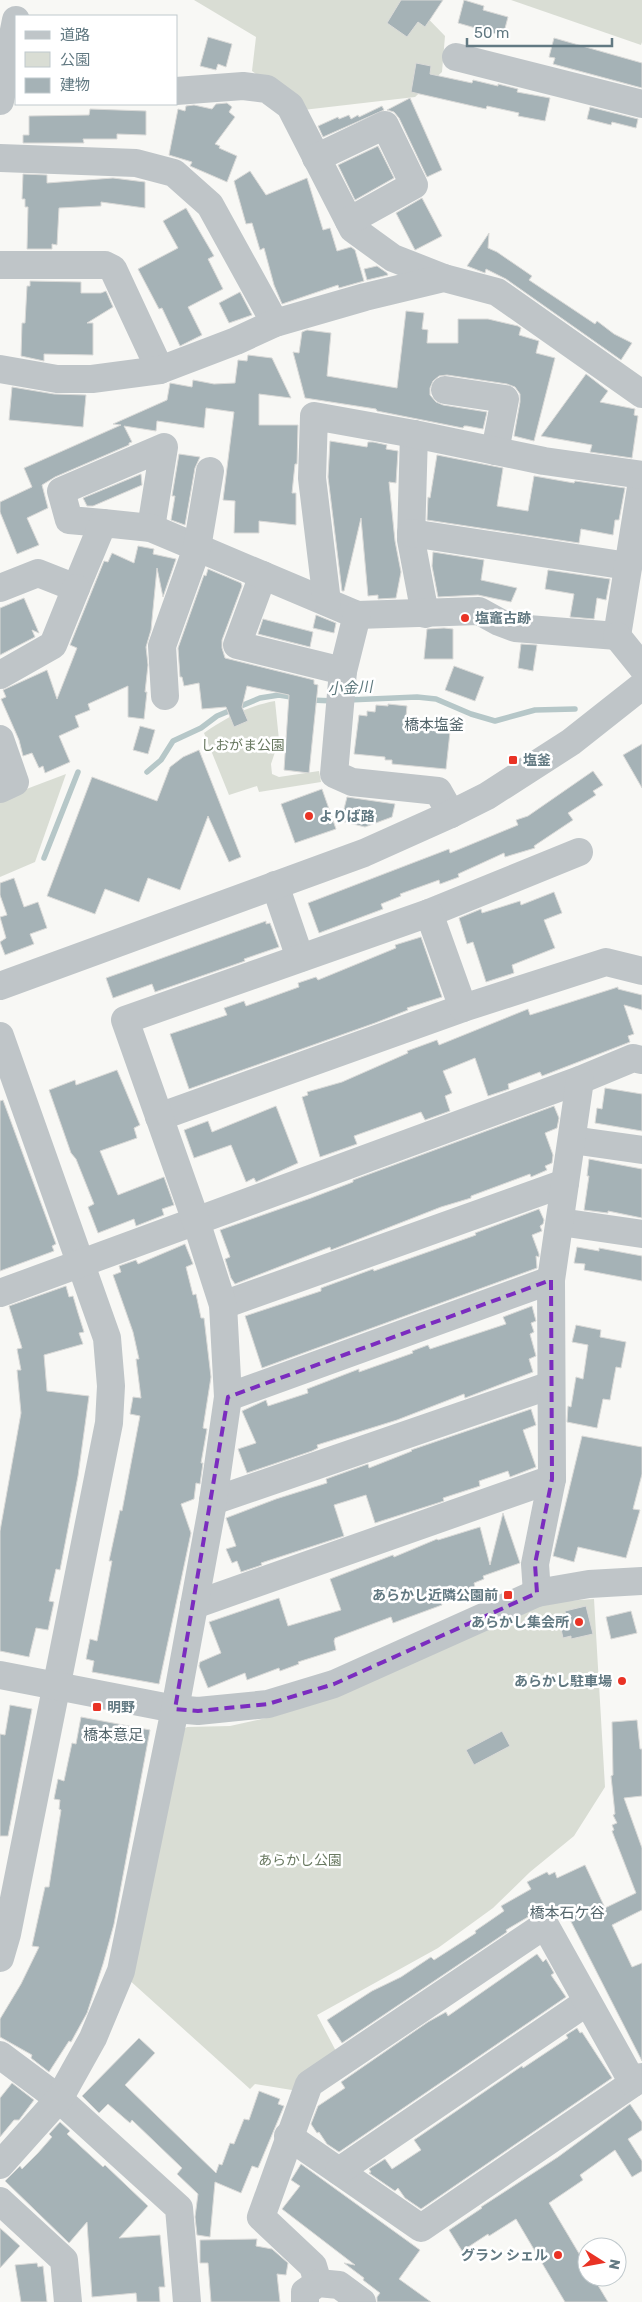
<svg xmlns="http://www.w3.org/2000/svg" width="642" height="2302" font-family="Rubik,'Noto Sans JP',sans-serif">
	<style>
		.green { fill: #d9ddd4 }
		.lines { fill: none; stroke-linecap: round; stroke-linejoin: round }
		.stream { stroke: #b6c7c8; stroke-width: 5.5 }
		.building { fill: #a5b2b6; stroke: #dadad8 }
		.minor { stroke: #bfc5c8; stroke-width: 28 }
		.marked { fill: none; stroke: #7b2cbf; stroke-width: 4; stroke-dasharray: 10 6; stroke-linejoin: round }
		.poi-dot { fill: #e93325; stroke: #fff; stroke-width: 2 }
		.labels { text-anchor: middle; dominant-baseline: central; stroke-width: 5; stroke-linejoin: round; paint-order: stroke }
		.poi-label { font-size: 14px; font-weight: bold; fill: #627982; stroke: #fff; text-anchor: start }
		.park-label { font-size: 14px; fill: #697961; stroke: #fff }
		.water-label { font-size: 15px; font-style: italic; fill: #5d787c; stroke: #fff }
		.neighbourhood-label { font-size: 15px; fill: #54666c; stroke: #fff }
	</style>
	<rect width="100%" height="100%" fill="#f8f8f5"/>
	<g class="green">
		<path d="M194,0h216l35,36 -3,36 -27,25 -112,13 -51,-39 4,-34z"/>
		<path d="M511,0h131v42l-1,3z"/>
		<path d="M275,701l4,39 -8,24 1,10 7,3 40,-6 2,11 -62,10 -2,-6 -28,9 -25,-62c23,-16 44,-27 71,-32z"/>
		<path d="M66,774l-31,88 -35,15v-78z"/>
		<path d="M594,1599l11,188 -31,49 -44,36 -37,36 -55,40 -121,67 21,40 -40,36 -43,-7 -5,5 -123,-111 52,-246 8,-5 43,-1 45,-10 261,-113z"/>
	</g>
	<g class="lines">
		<g class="stream">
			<path d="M311,700l23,1"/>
			<path d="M348,700l69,-3 19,2 35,15 24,7 40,-11 40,-1"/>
			<path d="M147,772l14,-12 12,-19 28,-13 16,-12 43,-18 19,-3 18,3"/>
			<path d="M44,858l34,-86"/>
		</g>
	</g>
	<g class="building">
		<path d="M401,0h42l-18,27 -7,-5 -11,15 -20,-14z"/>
		<path d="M464,0l20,6 -1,4 25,7 -5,19 -45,-13z"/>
		<path d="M208,37l24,7 -6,23 -8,-3 -2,6 -16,-4z"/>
		<path d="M554,38l88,25v25l-89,-24 2,-6 -6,-1z"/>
		<path d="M416,63l15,3 -1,8 42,9 1,-3 25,6v-2l20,5 -1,3 33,6 -5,23 -27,-5 1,-3 -32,-7 -1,3 -75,-17z"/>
		<path d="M410,98l32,72 -15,7 -28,-59 -5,-6 -7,-2z"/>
		<path d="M227,103l5,4 -3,5 6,5 -20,27 5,2 -1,2 18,8 -10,26 -37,-16 2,-4 -23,-7 9,-46 7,2 1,-5 8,-1 18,4 4,-5z"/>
		<path d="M382,106l2,4 -61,27 -5,-11 20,-9 1,2 10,-4 2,4 7,-4 1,2z"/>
		<path d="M590,107l48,12 -2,9 -24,-6 -1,3 -24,-6z"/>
		<path d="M90,109l56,2v24l-29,-1v5h-34l1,4h-61v-8h6v-19l60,-1z"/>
		<path d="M378,146l16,32 -39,22 -17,-35z"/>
		<path d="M250,171l16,24 41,-17 16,52 7,-2 7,23 14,-4 4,3 9,31 -25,7 -1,-3 -56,19 -8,-19 -10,-37 -4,2 -8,-27 -6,1 -12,-43z"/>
		<path d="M23,174l24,1v8l66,-5 32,4v26l-44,-6v4l-42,2 -2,37 -5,-1v5h-25l1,-42h-3v-8h-3z"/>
		<path d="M422,198l20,38 -27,14 -19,-37z"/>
		<path d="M186,208l28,48 -6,3 15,30 -35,18 14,28 -22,11 -18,-38 -3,1 -21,-40 40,-21 -15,-27z"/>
		<path d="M489,233l-1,15 9,4 35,24 -3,4 66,44 2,-3 17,13 18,9 -11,17 -115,-81 -20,-10 -1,4 -18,-7z"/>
		<path d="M377,266l10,7 1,2 -21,5 -3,-11z"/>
		<path d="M30,281l51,1v11h20l5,-2 7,16 -26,16h6v32l-49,-1v7l-23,-5 1,-33h3l2,-37h3z"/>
		<path d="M240,292l12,23 -23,8 -10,-20z"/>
		<path d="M406,311l18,2 -2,16 6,1 -1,13h31v-24h30l30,7 3,2 -2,7 20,6 -3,12 19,5 -21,83 -20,-5 6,-34v-8l-5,-7 -8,-3 -60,-9 -8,1 -6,5 -3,7v7l6,7 7,3 44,7 -4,17 -16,-3h-3l-1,2 -86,-17 -1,-2 -71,-11 -12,-46 6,1 3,-21 5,-2 24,3 -4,43 70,12z"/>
		<path d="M248,355l24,3 19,40 -32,-4v31h39l-1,39h-2l-3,29h4v32l-37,-4v12h-25l1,-32 -12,-1 11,-88 -28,-4 -2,20 -47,-7 -1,10 -32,-5 8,16 -3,1v2l-74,32 -13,8 6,23 -21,10 12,27 -22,9 -17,-42v-10l32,-15 -8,-19 97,-43 -8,-1 54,-24 3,-17 22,4 1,-7 21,4 21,-1 3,-23 9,1z"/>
		<path d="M586,374l22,17 -8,11 35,7 -1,6 4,1 -6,42 -42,-6 2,-7 -51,-9z"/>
		<path d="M12,387l42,7 32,1 -3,32 -74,-7z"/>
		<path d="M330,441l37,6 1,-5h5l14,3 -1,4 12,2 -2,32 -7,-1 6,59 6,31 -5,26 -18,1v-4l-10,1 -7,-78 -17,73h-2l-14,-114z"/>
		<path d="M179,454l21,3 -5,11 -10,57 -14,-5 4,-24h-3z"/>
		<path d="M437,455l66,13 -6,38 31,5 6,-35 40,7 1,-2 50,7 -6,32h-4l-2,15 -32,-6 -2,14 -152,-23 1,-23 2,1z"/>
		<path d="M141,474l1,11 -49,21h-6l-4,-8z"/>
		<path d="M138,546l16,3 -1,5 23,5 -13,38 -6,-29 -6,62 -5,17 2,18 -3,27h2l-3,27 -16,-2v-31l-40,18 2,6 -15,6 4,11 -20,9 11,26 -25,11 -2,-7 -4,2 -7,-15 -9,3 -4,-16 -18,-41 5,-2 -3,-7 44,-20 10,29 20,-51 -7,-3 34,-84 4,1 4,-9 22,10z"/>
		<path d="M433,552l51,8 -3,20 36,8 -6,14 -33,-7 -40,2 -6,-31z"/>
		<path d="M208,569l33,14 1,3 -20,54v8l3,10 89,22v4l4,1 -9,88 -25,-3 5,-75 -42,-9 -5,21 6,14 -14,6 -8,-20 -24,2 -3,-26 -15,3 -2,-9h-2l-2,-29 26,-73 2,1z"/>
		<path d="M548,570l62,9 -4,21 -9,-2 -3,21 -24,-2 4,-23 -29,-5z"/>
		<path d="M24,598l15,35 -7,-3 3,7 -35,18v-47z"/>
		<path d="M316,615l20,8 -2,10 -21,-5z"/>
		<path d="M263,619l50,13 -3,15 -52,-13z"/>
		<path d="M444,628l9,1v30h-29l3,-30z"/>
		<path d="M521,644l16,1 -4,26 -15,-3z"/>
		<path d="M454,666l30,11 -9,24 -30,-11z"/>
		<path d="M388,704l19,2 -2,21 45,5 -4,37 -54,-5v-4h-7v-3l-31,-3 5,-39 8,1v-5l8,1 1,-7 12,1z"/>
		<path d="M140,726l15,4 -7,24 -15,-4z"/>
		<path d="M642,744v44l-19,-33z"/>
		<path d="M199,750l42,107 -12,5 -21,-46 -28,74 -32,-12 -9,24 -34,-13 -10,25 -48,-18 45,-119 65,24 13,-34 13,-10z"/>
		<path d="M593,771l10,14 -10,6 3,4 -28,18 5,7 -39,26 1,2 -30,9 -1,-4 -46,21 1,3 -19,7 -1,-4 -39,14 1,2 -20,8 2,5 -64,24 -11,-30 141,-54 1,4 68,-28 -2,-5 12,-4z"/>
		<path d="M322,789l14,40 -41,14 -14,-39z"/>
		<path d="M347,797l48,7 -3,13 -27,10 -24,-6z"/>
		<path d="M14,878l10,29 14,-5 9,26 -17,6 4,10 -29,11 -5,-13 6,-4 -6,-21 7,-2 -7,-20v-12z"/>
		<path d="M554,892l8,21 -18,7 11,28 -43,17 2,8 -28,9 -13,-40 -6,2 -8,-26 22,-9 1,4 38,-12 1,4z"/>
		<path d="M266,921v3l4,-1 9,24 -35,12 1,2 -90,31 -3,-8 -39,14 -7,-20z"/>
		<path d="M421,937l21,60 -35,11 1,2 -33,13 -186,66 -19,-55 57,-19 -3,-7 20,-7 2,5 53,-19 -1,-4 18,-6 2,3 78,-32 -1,-3z"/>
		<path d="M618,987v2l24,6v15l-18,-5 10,29 -6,2 2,6 -88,34 -2,-4 -32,12 1,5 -21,7 -13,-38 -32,13 9,22 -7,3 5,15 -25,9 -4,-8 -67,24 3,8 -37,13 -18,-60 6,-2 -1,-3 35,-10 66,-29 -1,-2 30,-11 2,5 89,-36 2,6z"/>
		<path d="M117,1070l23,55 -6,3 3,10 -37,13 18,44 46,-18 10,28 -12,4 2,6 -28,11 -2,-7 -36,14 -10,-26 6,-3 -18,-45 -5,-6 -22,-63 26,-10 1,5z"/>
		<path d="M605,1088l37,6v37l-47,-8 2,-15 5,1z"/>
		<path d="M3,1100l53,144 -4,2 2,5 -54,20v-170z"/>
		<path d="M276,1106l22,57 -42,19 -2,-4 -8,4 -15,-37 -37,13 -10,-28 24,-9 4,11z"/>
		<path d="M554,1106l5,12 -2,10 -12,5 8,22 -1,8 -7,3 2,4 -16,7 -1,-3 -59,22v2l-30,9 -110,43 -1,-3 -95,37 -4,-6 -6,-19 5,-2 -10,-27 91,-32 42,-16v-2z"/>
		<path d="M589,1159l53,10v49l-34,-7v2l-24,-3 5,-34h-2z"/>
		<path d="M539,1209l5,11 -1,4 -3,2 2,5 -10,4 7,19v3l-3,-1 1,12 -275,100 -17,-52 76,-25v-3l52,-19 1,2 102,-36 -1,-2z"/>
		<path d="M185,1244l8,20 -7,3 7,28 3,-1 5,24h3l7,59 -8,51 4,1 -6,34h2l-3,21 -4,-1 -2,16 -13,5 10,29 -32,151 -67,-12 2,-11 -8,-2 4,-20 7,2 15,-80h-3l11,-51 2,1 18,-95 -10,-2 3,-17 8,1 -5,-39h3l-6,-27 -20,-57 8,-3 -2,-6 17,-6 2,4z"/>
		<path d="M577,1247l22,4v-3l43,8v25l-58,-11 1,-6 -11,-1z"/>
		<path d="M66,1286l3,11 4,-1 5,17 6,19 -5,1 4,11 -39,11 3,36 42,5 -11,80 -18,94 -4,-1 -7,32 5,1 -6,28 -12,-2 -7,29 -29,-6v-120l21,-118 -4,-43h4l-4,-21 5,-1 -13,-42z"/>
		<path d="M532,1306l4,15 -5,2 3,9 -4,2 6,22 -7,3 4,13 -68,26 -1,-4 -67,26 -80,25 1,3 -6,3 -65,22 -9,-24 18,-6 -14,-32 24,-11 2,6 40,-13 -1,-4 52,-20v3l54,-19 -1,-2 16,-6 2,4 76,-25 -3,-7z"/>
		<path d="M576,1325l25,5 -1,7 26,5 -5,26 -5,-1 -6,33 -7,-1 -6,29 -30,-6 1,-16 3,1 5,-30 7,2 5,-34 -16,-3z"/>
		<path d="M531,1409l5,16 -13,5 13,37 -26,10 -2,-6 -29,10 1,5 -37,12 1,3 -69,22 -9,-28 -32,10 10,31 -83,27 1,2 -21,7 -4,-11 -5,2 -6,-14 10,-3 -10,-28 50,-19 51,-16 -1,-4 42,-15 1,4 43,-17 -1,-1z"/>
		<path d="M582,1436l60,11v27l-9,35 7,1 -14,48 -48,-11 -4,15 -21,-6z"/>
		<path d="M503,1513l17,50 -37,13 1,3 -10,4 1,4 -35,12 2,6 -49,18 -2,-6 -56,21 -1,3 2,9 -38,12 1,2 -19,7 -1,-3 -32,12 -2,-7 -37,15 -9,-22 1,-4 21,-9 -12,-31 70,-24 9,28 53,-16 -11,-31 63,-24 1,2 43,-18 1,1 42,-13 10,38z"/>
		<path d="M586,1606l7,28 -22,5v-3l-8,2 -4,-18 7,-3 -1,-6z"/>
		<path d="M631,1611l6,22 -26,6 -5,-22z"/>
		<path d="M10,1705l22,4 -24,127h-8v-102l5,1z"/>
		<path d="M81,1717l69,13 -36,194 -11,40 -16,49 -16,29 -2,-1 -20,31 -18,-14 1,-3 -32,-18v-18l21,-35 18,-37 -7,-1 13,-59h4l12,-77 -2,-1 1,-9 -6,-1 4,-20 6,2 8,-38 4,1z"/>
		<path d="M637,1720l3,29h2v47l-18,2 18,50v62l-30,15 20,42 10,-4v98l-79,-155 -12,5 -4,-1 -2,-3 -39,23 1,2 -165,111 -15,-23 45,-29 29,-14 30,-20 3,3 42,-27 -1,-2 29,-20 -3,-5 30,-17 -4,-7 20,-10 2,3 6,-3 2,6 28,-13 20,43 31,-15 -24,-62 2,-1 -2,-5 5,-2 -4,-8 2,-1 -4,-38 2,-1 -1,-53z"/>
		<path d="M502,1731l8,15 -36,19 -8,-15z"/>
		<path d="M537,1954l6,8 3,-3 8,14 -3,2 15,22 -227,155 -12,-8 -8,-12 -2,1 -6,-9 7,-18 27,-18 -4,-6 87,-60 18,-10 2,4z"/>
		<path d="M577,2028l3,5 2,-1 30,46 -32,22 -159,109 -16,-11 -7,-10 -3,3 -26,-18 2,-1 -2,-3 16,-10 7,10 29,-19 -7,-10 108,-74 1,2 45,-30 -2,-3z"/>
		<path d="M139,2038l16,15 -30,32 91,88 3,-9 3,1 8,-22 4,1 10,-25 5,1 10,-29 21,8 -2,5 6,2 -26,62 -6,-2 -11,27 -26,-11 -5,55 -13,-2 -2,-18 3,-23 -21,-20 5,-6 -50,-48 -2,3 -22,-19 -9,9 -17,-17z"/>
		<path d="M12,2083l22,17 -15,20h-5l-14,17v-39z"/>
		<path d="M630,2104l12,18v8l-14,9 14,22v10l-10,6 -17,-27 -35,25 3,5 -34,23 38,64v10h6l15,25h-43l-49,-83 -27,17 -1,-2 -26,17 -13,-21 33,-22 -1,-1 77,-50z"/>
		<path d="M60,2122l10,9 -3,3 36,33 2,-2 43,41 -29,32 41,-3 5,52h-6l1,15h-23l-1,-9 -44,4 -5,-75 -18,21 -64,-62 15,-15 2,3 16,-16 14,-16 -3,-3z"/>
		<path d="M301,2164l119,86 -21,29 32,23h-54v-5l3,-4 -17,-13 1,-2 -20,-15 11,2 -73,-56 18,-23 -9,-6z"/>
		<path d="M0,2228l20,18 -20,22z"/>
		<path d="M257,2239l-1,7 16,3 16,14 -2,12 -9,-1 3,28h-69l-3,-39h-8v-23z"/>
		<path d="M37,2263l1,4 5,-1 4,36h-26l-6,-37z"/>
	</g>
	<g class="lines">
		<g class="minor">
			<path d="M456,57l186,47"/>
			<path d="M176,91l67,-5 24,3 23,17 63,123 40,29 51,20"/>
			<path d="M0,101l16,-81"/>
			<path d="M0,158l136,5 38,10 36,32 65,118"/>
			<path d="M316,158l69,-33 29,60 -65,36"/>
			<path d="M0,265h105l8,4 47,101"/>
			<path d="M0,369l57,10h35l68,-9 76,-29 39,-18 90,-26 79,-19 53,14 145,102"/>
			<path d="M445,390l60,9 -10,52"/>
			<path d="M414,434l-3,106 14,74"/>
			<path d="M103,523l-34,-3 -8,-29 103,-44 -13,81"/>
			<path d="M411,533l217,33"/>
			<path d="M263,575l-26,70 106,26"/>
			<path d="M0,588l38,-15 38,15 27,-65 48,5 206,87 122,-4 20,11 16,6 102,8 25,-155"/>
			<path d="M327,602l-15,-124 2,-62 100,18 130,27 98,14"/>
			<path d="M357,615l-14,56 -9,103 18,8 86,9 13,23"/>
			<path d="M617,636l25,31"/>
			<path d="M0,675l53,-30 23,-57"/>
			<path d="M165,696l-3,-50 35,-98 13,-77"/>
			<path d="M0,739l15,43 -15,7"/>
			<path d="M275,885l25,73"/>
			<path d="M429,913l150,-61"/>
			<path d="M0,986l364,-133 87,-39 36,-18 84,-54 71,-56"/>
			<path d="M0,1036l107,302 4,48 -2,37 -102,511 -7,24"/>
			<path d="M159,1117l304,-109"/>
			<path d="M572,1140l70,10"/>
			<path d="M560,1222l82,12"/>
			<path d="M0,1293l580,-213 53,-22 9,2"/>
			<path d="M223,1305l342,-122"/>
			<path d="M228,1397l323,-117"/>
			<path d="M213,1501l338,-116"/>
			<path d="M537,1593l-2,-29 17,-85 -1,-199 29,-200"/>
			<path d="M194,1605l358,-126"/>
			<path d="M0,1675l175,34 23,2 70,-7 66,-20 203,-91 52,-9 53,-3"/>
			<path d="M0,2055l59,44 120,109 8,94"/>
			<path d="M288,2136l133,92 221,-151"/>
			<path d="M0,2165l59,-66 34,-61 28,-67 54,-262 37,-201 16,-111 -5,-92 -27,-84 -71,-201 304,-107 34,95 143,-46 36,9"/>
			<path d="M339,2171l248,-169"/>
			<path d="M0,2201l64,59 4,42"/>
			<path d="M318,2283l-5,-17 -52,-49 48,-133 236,-159 88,158"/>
			<path d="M305,2302v-10l13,-9 21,2 23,17"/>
		</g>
	</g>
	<path class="marked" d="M551,1280l1,199 -17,85 2,29 -203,91 -66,20 -70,7 -23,-2 53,-312z"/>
	<g class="poi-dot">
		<circle cx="465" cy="618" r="5"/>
		<rect x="508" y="755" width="10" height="10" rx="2.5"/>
		<circle cx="309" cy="816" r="5"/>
		<rect x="503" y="1590" width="10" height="10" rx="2.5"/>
		<circle cx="579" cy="1622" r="5"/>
		<circle cx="622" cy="1681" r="5"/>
		<rect x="92" y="1702" width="10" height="10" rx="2.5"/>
		<circle cx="558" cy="2255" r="5"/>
	</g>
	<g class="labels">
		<g class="poi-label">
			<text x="475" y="618">塩竈古跡</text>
			<text x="523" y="760">塩釜</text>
			<text x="319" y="816">よりば路</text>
			<text x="498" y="1595" text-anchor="end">あらかし近隣公園前</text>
			<text x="569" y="1622" text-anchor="end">あらかし集会所</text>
			<text x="612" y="1681" text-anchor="end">あらかし駐車場</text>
			<text x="107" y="1707">明野</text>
			<text x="548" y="2255" text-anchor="end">グラン シェル</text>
		</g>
		<g class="park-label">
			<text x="243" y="745">しおがま公園</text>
			<text x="300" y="1860">あらかし公園</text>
		</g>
		<g class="water-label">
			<text transform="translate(350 688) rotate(-3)">小金川</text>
		</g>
		<g class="neighbourhood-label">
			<text x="434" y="725">橋本塩釜</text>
			<text x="113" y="1735">橋本意足</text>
			<text x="567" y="1913">橋本石ケ谷</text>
		</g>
	</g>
	<rect x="15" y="15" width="162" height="90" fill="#ffffff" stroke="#c0c9cd"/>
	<rect x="25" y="31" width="25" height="8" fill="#bfc5c8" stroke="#c0c9cd"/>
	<text x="60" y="40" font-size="15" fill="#627982">道路</text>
	<rect x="25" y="52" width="25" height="15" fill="#d9ddd4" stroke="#c0c9cd"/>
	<text x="60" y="65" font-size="15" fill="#627982">公園</text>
	<rect x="25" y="78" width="25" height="15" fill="#a5b2b6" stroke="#c0c9cd"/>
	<text x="60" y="90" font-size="15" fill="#627982">建物</text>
	<g transform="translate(602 2262) rotate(101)"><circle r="24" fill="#ffffff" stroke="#c0c9cd"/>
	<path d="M0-4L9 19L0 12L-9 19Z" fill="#e93325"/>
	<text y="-8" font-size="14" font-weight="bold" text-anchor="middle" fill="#627982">N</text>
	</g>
	<path d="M467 38v8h145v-8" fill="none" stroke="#627982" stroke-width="2.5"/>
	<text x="474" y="38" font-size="15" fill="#627982" stroke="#ffffff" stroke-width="4" paint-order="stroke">50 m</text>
</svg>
